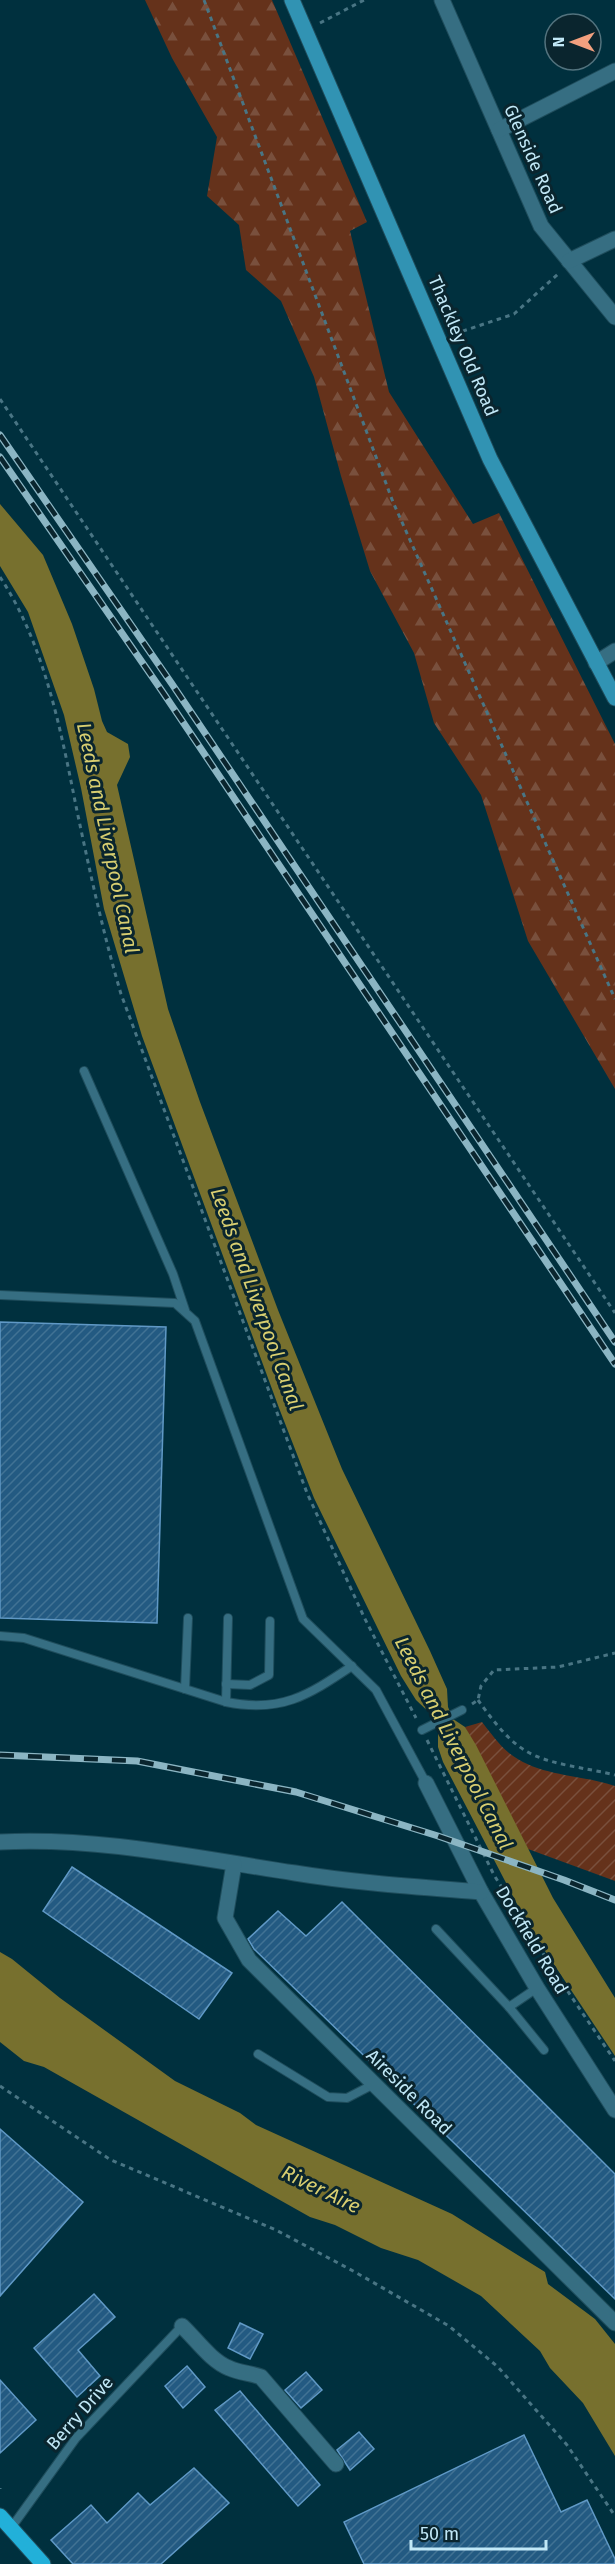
<svg xmlns="http://www.w3.org/2000/svg" width="615" height="2564" font-family="'Fira Sans',sans-serif">
	<style>
		.forest { fill: url(#forest-firs) }
		.garden { fill: url(#garden-furrows) }
		.water { fill: #77702e }
		.building { fill: url(#building-hatch); stroke: #6099c6; stroke-width: 1.5 }
		.lines { fill: none; stroke-linecap: round; stroke-linejoin: round }
		.lane-casing { stroke: #1f4d5c; stroke-width: 10 }
		.street-casing { stroke: #1f4d5c; stroke-width: 17 }
		.secondary-casing { stroke: #1f4d5c; stroke-width: 17 }
		.primary-casing { stroke: #1f4d5c; stroke-width: 17 }
		.path { stroke: #497584; stroke-width: 3; stroke-dasharray: 4.5 4.5; stroke-linecap: butt }
		.lane { stroke: #366e82; stroke-width: 8 }
		.street { stroke: #366e82; stroke-width: 15 }
		.secondary { stroke: #3193b3; stroke-width: 15 }
		.primary { stroke: #22b0d9; stroke-width: 15 }
		.rail-casing { stroke: #8bb5c3; stroke-width: 7 }
		.rail { stroke: #0a252e; stroke-width: 4.5; stroke-dasharray: 14; stroke-linecap: butt }
		.labels { text-anchor: middle; dominant-baseline: central; stroke-width: 6; stroke-linejoin: round; paint-order: stroke }
		.street-label { font-size: 18px; fill: #c1e8f7; stroke: #0a252e }
		.water-label { font-size: 20px; font-style: italic; fill: #d8ce70; stroke: #0a252e }
	</style>
	<defs>
		<pattern id="forest-firs" width="22" height="20" patternUnits="userSpaceOnUse" patternTransform="scale(1.5)"><rect width="22" height="20" fill="#65321b"/><path d="M5 1l3.5 6h-7zM16 11l3.5 6h-7z" fill="#79503d"/></pattern>
		<pattern id="garden-furrows" width="10" height="10" patternUnits="userSpaceOnUse" patternTransform="scale(1.5)"><rect width="10" height="10" fill="#65321b"/><path d="M-1 1l2-2M0 10L10 0M9 11l2-2" fill="none" stroke="#79503d"/></pattern>
		<pattern id="building-hatch" width="6" height="6" patternUnits="userSpaceOnUse" patternTransform="scale(1.5)"><rect width="6" height="6" fill="#235a82"/><path d="M-1 1l2-2M0 6l6-6M5 7l2-2" fill="none" stroke="#417294"/></pattern>
	</defs>
	<rect width="100%" height="100%" fill="#00303e"/>
	<path class="forest" d="M145,0h127l95,222 -17,9 39,161 84,132 26,-11 116,231v345l-87,-148 -47,-146 -47,-72 -20,-70 -44,-82 -29,-95 -27,-99 -33,-76 -35,-31 -7,-45 -32,-29 10,-59 -45,-79z"/>
	<path class="garden" d="M482,1722c8,10 17,23 27,31 30,24 71,21 106,33v95l-87,-32 -63,-122z"/>
	<g class="water">
		<path d="M0,504l43,51 29,69 22,65 8,32 5,11 21,12 2,13 -13,28 51,224 32,93 78,208 64,159 88,182 17,38 1,18 5,12 12,8 11,18 77,153 62,100v58l-86,-129 -86,-165 -5,-15v-22l-4,-8 -18,-17 -15,-24 -87,-178 -35,-90 -137,-372 -38,-127 -23,-121 -17,-73 -36,-103 -28,-46z"/>
		<path d="M0,1952l12,7 48,39 115,83 65,32 16,12 196,89 93,58 3,12 47,35 20,25v112l-32,-53 -33,-35 -10,-17 -59,-55 -63,-36 -37,-12 -46,-23 -25,-8 -266,-150 -20,-6 -24,-19z"/>
	</g>
	<g class="building">
		<path d="M0,1322l166,5 -9,296 -157,-5z"/>
		<path d="M72,1867l160,106 -33,46 -156,-108z"/>
		<path d="M342,1902l273,272v125l-361,-350 -6,-10 30,-28 28,25z"/>
		<path d="M0,2129l83,73 -83,94z"/>
		<path d="M94,2294l21,23 -37,33 22,26 -23,21 -43,-49z"/>
		<path d="M240,2323l23,11 -13,25 -22,-11z"/>
		<path d="M187,2366l18,21 -22,21 -18,-22z"/>
		<path d="M306,2372l16,18 -21,18 -16,-18z"/>
		<path d="M0,2380l36,40 -36,33z"/>
		<path d="M240,2391l80,94 -22,21 -83,-96z"/>
		<path d="M359,2432l15,17 -24,21 -13,-20z"/>
		<path d="M524,2435l37,77 26,-12 28,59v5h-251l-20,-42z"/>
		<path d="M194,2468l35,35 -68,61h-88l-22,-24 40,-35 16,18 31,-30 12,12z"/>
	</g>
	<g class="lines">
		<defs>
			<g id="lane">
				<path d="M84,1071l89,203 12,36"/>
				<path d="M0,1295l175,8 20,18 108,298 73,71 50,93"/>
				<path d="M0,1636l24,2 202,64c55,11 81,-6 126,-36"/>
				<path d="M226,1684l24,1 19,-10 1,-54"/>
				<path d="M185,1689l3,-71"/>
				<path d="M226,1702l2,-84"/>
				<path d="M422,1730l40,-20"/>
				<path d="M436,1929l73,78 35,43"/>
				<path d="M509,2007l28,-19"/>
				<path d="M258,2054l70,43 19,1 27,-14"/>
				<path d="M11,2528l65,-90 106,-112"/>
			</g>
			<g id="street">
				<path d="M442,0l99,226 74,91"/>
				<path d="M499,130l116,-59"/>
				<path d="M569,261l46,-22"/>
				<path d="M596,663l19,-12"/>
				<path d="M426,1783l55,109 56,96 78,122"/>
				<path d="M0,1842c100,-5 196,16 295,31 61,10 124,14 186,19"/>
				<path d="M234,1864l-9,54 24,42 366,363"/>
				<path d="M182,2326c14,13 29,35 47,42 10,5 22,5 32,9l75,87"/>
			</g>
			<path id="secondary" d="M292,0l198,459 125,239"/>
			<path id="primary" d="M0,2516l43,48"/>
		</defs>
		<use href="#lane" class="lane-casing"/>
		<use href="#street" class="street-casing"/>
		<use href="#secondary" class="secondary-casing"/>
		<use href="#primary" class="primary-casing"/>
		<g class="path">
			<path d="M204,0l189,502 222,497"/>
			<path d="M320,23l44,-23"/>
			<path d="M454,334l60,-20 44,-40"/>
			<path d="M0,399l615,914"/>
			<path d="M0,577c45,68 61,154 77,234 13,61 26,122 44,183l186,499 57,124 52,101"/>
			<path d="M478,1700c13,18 29,40 48,51 23,14 62,17 89,24"/>
			<path d="M472,1704l6,-4 3,-14 13,-16 64,-3 57,-14"/>
			<path d="M427,1740l67,135 62,99 59,87"/>
			<path d="M0,2086l111,74 165,70 79,42 94,54 49,41 69,78 48,71"/>
			<path d="M0,2488v1"/>
		</g>
		<use href="#lane" class="lane"/>
		<use href="#street" class="street"/>
		<use href="#secondary" class="secondary"/>
		<use href="#primary" class="primary"/>
		<defs>
			<g id="rail">
				<path d="M0,435l172,249 443,658"/>
				<path d="M0,457l162,234 453,673"/>
				<path d="M0,1755l137,6 159,31 142,44 126,44 51,20"/>
			</g>
		</defs>
		<use href="#rail" class="rail-casing"/>
		<use href="#rail" class="rail"/>
	</g>
	<g class="labels">
		<g class="street-label">
			<text transform="translate(533 159) rotate(66)">Glenside Road</text>
			<text transform="translate(463 346) rotate(67)">Thackley Old Road</text>
			<text transform="translate(532 1940) rotate(59)">Dockfield Road</text>
			<text transform="translate(409 2092) rotate(45)">Aireside Road</text>
			<text transform="translate(80 2413) rotate(-49)">Berry Drive</text>
		</g>
		<g class="water-label">
			<text transform="translate(108 838) rotate(78)">Leeds and Liverpool Canal</text>
			<text transform="translate(257 1299) rotate(70)">Leeds and Liverpool Canal</text>
			<text transform="translate(454 1743) rotate(63)">Leeds and Liverpool Canal</text>
			<text transform="translate(321 2189) rotate(26)">River Aire</text>
		</g>
	</g>
	<g transform="translate(573 42) rotate(270)"><circle r="28" fill="#0a252e" stroke="#53737e" stroke-width="1.5"/>
	<path d="M0-4.5L10 22L0 15L-10 22Z" fill="#f2a07f"/>
	<text y="-9" font-size="16" font-weight="bold" text-anchor="middle" fill="#c1e8f7">N</text>
	</g>
	<path d="M411 2540v9h135v-9" fill="none" stroke="#c1e8f7" stroke-width="3"/>
	<text x="420" y="2540" font-size="18" fill="#c1e8f7" stroke="#0a252e" stroke-width="4.5" paint-order="stroke">50 m</text>
</svg>
